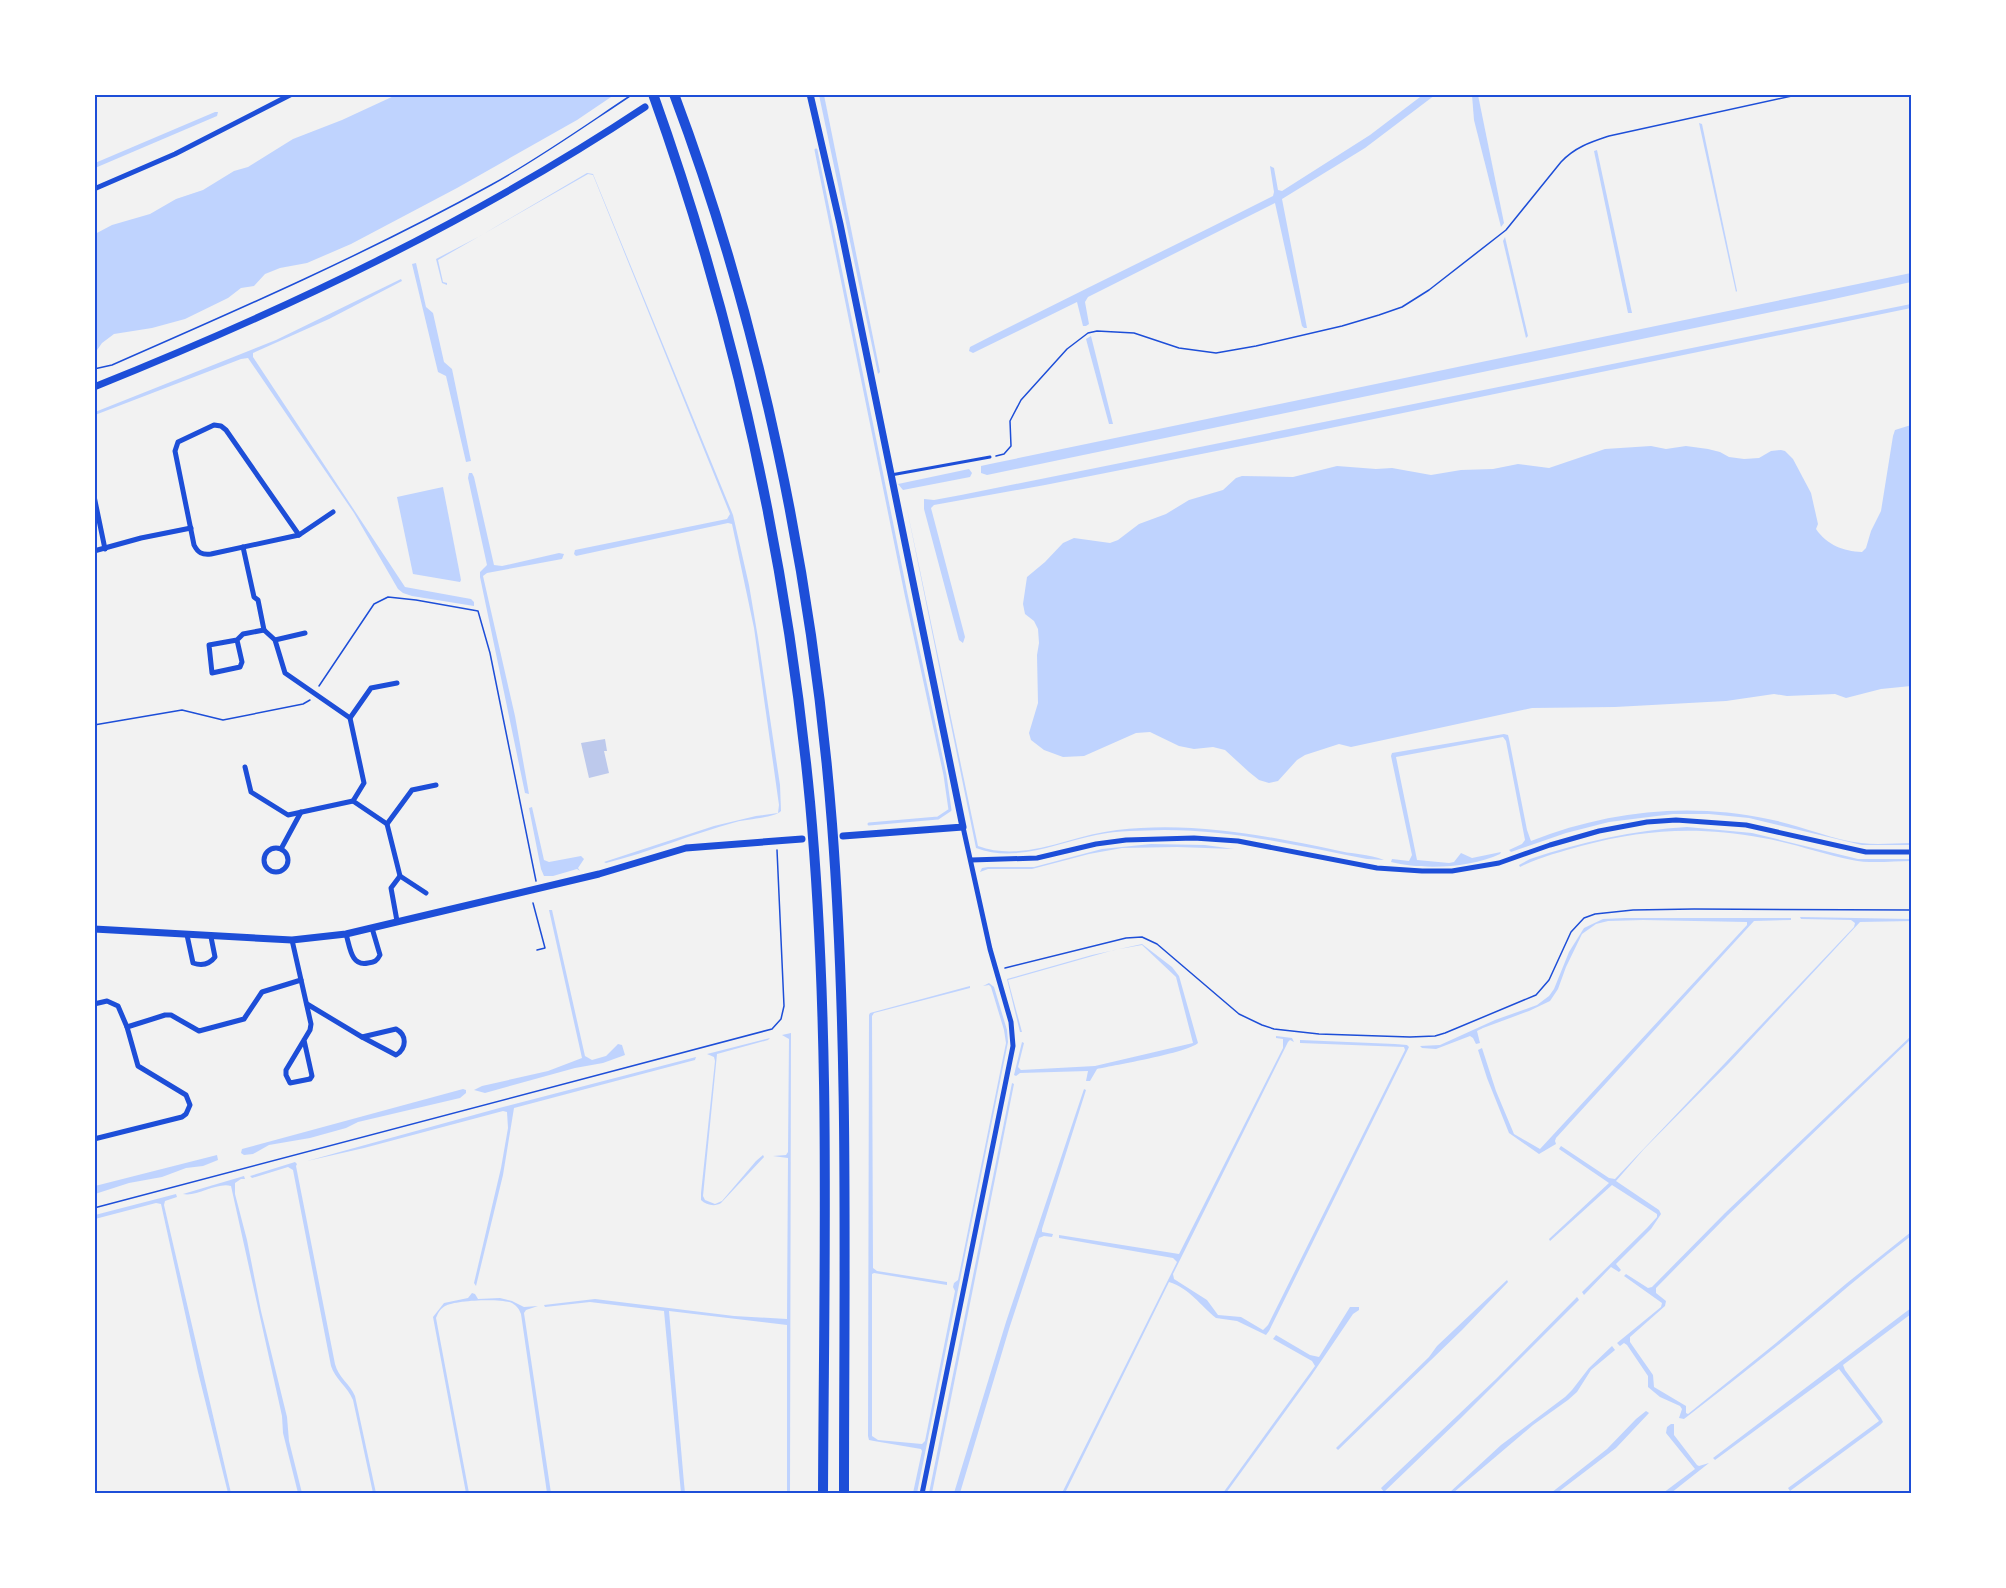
<svg xmlns="http://www.w3.org/2000/svg" width="2006" height="1588" font-family="Karla,sans-serif">
	<style>
		.water { fill: #bfd3fe }
		.lines { fill: none; stroke-linecap: round; stroke-linejoin: round }
		.stream { stroke: #bfd3fe; stroke-width: 3 }
		.building { fill: #bdc9ec }
		.path { stroke: #1d4ed8; stroke-width: 1.5 }
		.service { stroke: #1d4ed8; stroke-width: 3 }
		.minor { stroke: #1d4ed8; stroke-width: 5 }
		.tertiary { stroke: #1d4ed8; stroke-width: 7 }
		.motorway { stroke: #1d4ed8; stroke-width: 10 }
		.neatline { fill: none; stroke: #1d4ed8; stroke-width: 2 }
	</style>
	<rect width="100%" height="100%" fill="#f2f2f2"/>
	<g class="water">
		<path d="M1424,94l11,1 -70,53 -83,51 25,129h-3l-2,-2 -27,-123 -187,94 -3,5 4,22 -3,2h-3l-6,-24 -104,51 -4,-2 1,-4c100,-51 202,-100 303,-151l1,-4 -4,-26 4,2 4,22 4,1 88,-56z"/>
		<path d="M396,95h218l-37,25 -120,68 -106,56 -44,19 -27,5 -15,6 -11,12 -13,2 -13,10 -43,21 -33,9 -38,6 -12,9 -7,10v-119l17,-9 38,-11 26,-15 27,-9 31,-19 14,-4 45,-28 49,-19z"/>
		<path d="M819,95h5l56,277 -2,2z"/>
		<path d="M1472,95h6l26,128 -3,4 -27,-107z"/>
		<path d="M215,112h3l-1,4 -122,52v-5z"/>
		<path d="M1699,123l3,1 35,167 -1,1z"/>
		<path d="M1597,150l35,163h-4l-34,-162z"/>
		<path d="M587,173l6,1 140,341 16,70 9,53 22,147 1,26c-7,7 -34,8 -45,11 -44,12 -86,30 -130,41l-2,-1 110,-36 42,-10 22,-3 1,-8 -25,-177 -22,-104 -4,-1 -152,33 -2,-2 1,-4 152,-31 3,-5 -137,-339 -5,-1 -150,86 5,22 4,1v2l-5,-2 -6,-24 44,-23z"/>
		<path d="M1505,237l23,99 -2,2 -23,-97z"/>
		<path d="M416,263l10,44 7,6 11,49 8,7 19,92 -5,1 -20,-86 -8,-4 -26,-108z"/>
		<path d="M1911,273v9l-86,19 -838,174 -6,-2v-7l9,-2z"/>
		<path d="M401,279l1,2 -73,38 -76,34v4l152,230 66,12 3,3v4l-62,-10 -9,-3 -5,-4 -44,-76 -106,-155 -7,1 -146,56v-3l181,-72z"/>
		<path d="M1911,304v4l-624,129 -242,48 -111,20 -3,3 34,129 -2,6 -4,-3 -35,-131v-10l10,1 27,-5z"/>
		<path d="M1091,336l22,88h-4l-23,-85z"/>
		<path d="M1911,425v261l-30,3 -35,9 -11,-4 -48,2 -13,-2 -48,7 -111,6 -83,1 -181,39 -12,-3 -34,11 -8,5 -19,21 -9,2 -10,-3 -10,-8 -24,-22 -12,-3 -19,2 -15,-3 -29,-14 -14,1 -52,23 -21,1 -19,-7 -13,-10 -2,-7 9,-30 -1,-48 2,-12 -1,-14 -4,-8 -9,-7 -2,-10 4,-27 18,-15 18,-19 11,-5 36,5 8,-3 21,-16 27,-10 23,-14 34,-10 13,-12 6,-2 51,1 44,-11 39,3 16,-1 39,7 30,-5 32,-1 25,-5 31,4 56,-19 46,-3 15,3 20,-3 22,3 12,3 9,5 15,2 15,-1 12,-7 10,-1 4,1 8,8 18,34 7,31 -2,5c11,16 27,22 46,23l4,-4 5,-17 10,-20 12,-75 2,-6z"/>
		<path d="M969,469l3,4 -2,4 -67,13 -5,-6z"/>
		<path d="M469,473h3l2,4 20,88 8,1 57,-13 5,1 -2,5 -75,14 -4,3 32,140 14,78 -4,-1 -45,-216v-5l7,-7 -19,-87z"/>
		<path d="M443,487l18,93 -1,2 -47,-8 -16,-77z"/>
		<path d="M906,504l72,342c46,17 93,-11 139,-16 73,-9 147,5 218,20 15,4 35,4 49,10l-17,-1c-68,-13 -133,-29 -203,-29 -22,1 -46,0 -68,5 -39,8 -80,28 -120,13z"/>
		<path d="M1504,734l4,1 1,4 18,91 4,11c76,-30 157,-39 237,-22 32,6 62,20 93,24 17,2 34,0 50,0v2h-49l-113,-27 -40,-4h-36l-64,8 -43,11 -55,19 -2,-2 13,-6 3,-4 -19,-99 -3,-4 -107,20 21,103 32,3 5,-1 7,-9 11,5 29,-6 -1,2c-29,14 -78,16 -109,8l1,-3 17,2 3,-6 -21,-99 1,-3z"/>
		<path d="M532,807l12,53 5,2 32,-6 3,3 -6,9 2,3 -3,-2 -24,7h-9l-3,-7 -12,-61z"/>
		<path d="M1687,827l65,6 106,26h53v2c-18,0 -41,3 -59,-1 -30,-6 -59,-17 -89,-22 -66,-12 -118,-9 -182,8 -20,6 -42,11 -61,21l-1,-2 11,-6c52,-17 103,-29 157,-32z"/>
		<path d="M1151,844l54,1 29,4 -57,-2 -55,1 -33,6 -57,15h-44l-8,3 2,-4 6,-1h46l68,-18z"/>
		<path d="M549,910h3l33,146 7,4 14,-4 12,-12 4,1 3,10 -22,8 -28,5 -90,25 -11,-3 8,-4 66,-15 34,-13z"/>
		<path d="M1800,917l111,2 1,2 -52,1 -130,140 -86,87 -28,32 43,29 2,4 -10,15 -35,35 5,6 -2,2 -8,-5 -27,28 -2,-3 65,-64 10,-11v-3l-45,-29 -62,56 -1,-2 60,-56 -50,-34 2,-3 48,32 6,1 239,-252 1,-4 -4,-3 -50,-1z"/>
		<path d="M1625,918h166v2l-37,1 -198,217 -1,3 1,3 -17,10 -30,-21 -22,-55 -9,-28 4,-2 14,43 18,43 26,15 207,-224v-3l-104,-2 -35,1 -12,3 -14,10 -16,33 -8,22 -8,12 -21,10 -46,17 -6,3 3,12 -4,1 -3,-6 -3,-2 -34,13 -14,-1 -2,-2 20,-1 55,-25 42,-15 12,-9 5,-7 15,-37 15,-24 19,-9z"/>
		<path d="M1142,944l30,23 7,9 19,67c-11,10 -83,22 -101,26l-7,12h-4l2,-10 -68,2 -4,3 -2,-1 8,-33 2,1 -6,24 3,3 74,-4 98,-23 -17,-66 -34,-32 -28,5 -106,30 14,52h-2l-13,-53 85,-24z"/>
		<path d="M989,983l5,4 13,43 1,12 -91,451h-4l9,-42 -1,-2 -47,-8 -5,-1 -1,-4 1,-421 1,-2 100,-27v2l-96,25 -2,3 1,252 4,3 70,11v3l-73,-12 -2,1v162l6,4 44,4 3,-3 30,-150 -2,-4 1,-4 4,-3 48,-237 -2,-13 -13,-43 -2,-2 -6,1z"/>
		<path d="M791,1033l-1,460h-3v-168l-118,-14 15,172 1,10h-4l-17,-182 -74,-9 -45,5 -1,-2 51,-6 139,17 53,3 1,-161 -15,-2 13,-1 2,-3 1,-113 -7,-4z"/>
		<path d="M1276,1036l16,2 2,4 -4,-2 -2,2 -115,232 1,5 33,21 11,15 23,2 22,13 5,-5 137,-275 -1,-3 -104,-4v-3l95,4 12,1 2,2 -140,284 -3,4 -29,-14 -21,-3c-15,-12 -27,-30 -47,-36l-104,211h-3l115,-231 -4,-4 -114,-20v-3l120,19 104,-206v-9l-7,-1z"/>
		<path d="M1911,1036v3l-183,176 -72,73v5l10,8 -1,5 -35,31v5l23,33 1,12 32,19v7l2,1 88,-71 71,-60 64,-51v4c-42,32 -82,67 -123,101 -34,28 -69,55 -104,82l-5,-1 3,-9 -2,-3 -20,-9 -12,-10v-11l-21,-31 -3,-2 -4,3 -3,-3 44,-36 1,-4 -38,-27 2,-2 22,14 4,-1 73,-74z"/>
		<path d="M770,1038l-2,2 -51,14 -14,142 2,4 10,4 7,-3 34,-40 7,-6 1,2 -43,46c-6,4 -15,2 -20,-3v-7l14,-132 -1,-4 -7,-3z"/>
		<path d="M696,1057l-1,3 -181,48 -11,67 -27,111 -2,-3 27,-115 7,-40 -1,-16 -4,-1 -139,37 -57,13 196,-54z"/>
		<path d="M1012,1083l2,1 -82,409h-3z"/>
		<path d="M463,1089l3,1v3l-6,5 -102,24 -12,6 -36,10 -41,7 -16,9 -9,1 -3,-2 1,-4z"/>
		<path d="M1084,1089l2,1 -44,139v3l11,2 -1,3 -8,-1 -5,2 -30,91 -49,164h-6l52,-171z"/>
		<path d="M217,1155l1,5 -15,6 -17,2 -24,9 -33,6 -34,11v-8z"/>
		<path d="M295,1162l2,2 -1,2 39,198c3,13 15,20 20,32l21,97h-3l-20,-93c-6,-14 -18,-21 -22,-34l-38,-196 -5,-3 -36,11 -2,-2z"/>
		<path d="M244,1176l1,3h-4l-6,4v11l12,46 14,71 26,106 2,24 13,52h-4l-15,-60 -1,-17 -51,-230c-14,-4 -34,11 -48,8z"/>
		<path d="M176,1194l1,3 -12,4 -1,4 67,288h-3l-30,-121 -37,-168 -5,-1 -61,16v-4z"/>
		<path d="M1507,1280l1,2 -46,48 -124,120 -2,-2 93,-91 8,-11z"/>
		<path d="M472,1293l3,1 3,5 22,-1 12,3 12,6 14,-1 -12,4 -2,3 27,180h-4l-1,-7 -25,-172c-2,-5 -4,-8 -9,-11 -11,-5 -57,-3 -67,3 -5,3 -7,7 -9,12l33,175h-3l-33,-176 11,-14 24,-5z"/>
		<path d="M1577,1297l2,3 -118,118 -77,74 -3,-4 115,-109z"/>
		<path d="M1350,1307h9v3l-6,4 -42,62 -85,117h-3l92,-127 -3,-5 -39,-22 3,-4 34,20 9,2z"/>
		<path d="M1911,1308v6l-68,51 2,5 36,48 2,4 -3,3 -90,66 -2,-3 91,-67 -40,-52 -124,91 -2,-2z"/>
		<path d="M1612,1346l3,4 -24,20 -14,22 -9,8 -35,25 -80,68h-4l52,-48 64,-48 7,-7 17,-22z"/>
		<path d="M1646,1411l3,2 -33,35 -59,45h-6l56,-44 29,-30z"/>
		<path d="M1671,1424h3v11l23,30 2,1 10,-3 -38,30h-8l32,-24 -29,-36 1,-6z"/>
	</g>
	<g class="lines">
		<path class="stream" d="M816,150l90,444 39,181 5,35 -12,8 -69,6"/>
	</g>
	<path class="building" d="M605,739l2,12h-3l5,22 -20,5 -8,-35z"/>
	<g class="lines">
		<g class="path">
			<path d="M94,369l18,-4c128,-56 256,-112 379,-180 49,-27 95,-60 142,-91"/>
			<path d="M996,456l8,-2 7,-8 -1,-25 11,-21 46,-51 21,-16 9,-2 37,2 45,15 37,5 40,-7 86,-20 37,-11 23,-8 27,-17 77,-60 55,-68c14,-15 30,-20 48,-26l192,-42"/>
			<path d="M319,686l55,-82 14,-7 28,3 62,11 12,42 46,228"/>
			<path d="M94,725l88,-15 41,10 80,-16 7,-4"/>
			<path d="M533,903l12,45 -8,2"/>
			<path d="M1005,968l121,-30 16,-1 15,7 82,70 23,11 12,4 45,5 91,3 25,-1 10,-3 91,-38 13,-15 22,-48 13,-14 11,-4 38,-4 61,-1 218,1"/>
			<path d="M94,1208l678,-179 9,-10 3,-13 -7,-156"/>
		</g>
		<path class="service" d="M891,475l99,-18"/>
		<g class="minor">
			<path d="M94,189l81,-35 117,-60"/>
			<path d="M214,425l7,1 5,4 73,105 -88,19c-9,1 -13,-1 -17,-9l-19,-94 3,-9z"/>
			<path d="M94,496l11,53"/>
			<path d="M299,535l34,-23"/>
			<path d="M243,547l11,50 4,3 6,30"/>
			<path d="M94,551l47,-13 50,-10"/>
			<path d="M264,630l11,10 10,33 65,45 14,65 -11,18 34,23 13,52 26,17"/>
			<path d="M237,640l5,22 -2,5 -28,6 -3,-28 28,-5 6,-6 21,-4"/>
			<path d="M275,640l30,-7"/>
			<path d="M350,718l21,-30 26,-5"/>
			<path d="M245,767l6,25 37,23 65,-14"/>
			<path d="M387,824l25,-34 24,-5"/>
			<circle cx="276" cy="860" r="12"/>
			<path d="M281,849l20,-37"/>
			<path d="M971,860l66,-2 59,-14 30,-4 68,-2 44,3 139,27 45,3h30l47,-8 51,-18 49,-14 48,-9 29,-2 70,5 120,27h46"/>
			<path d="M397,921l-6,-33 9,-12"/>
			<path d="M346,934c4,13 5,33 22,29 7,-1 9,-2 12,-8l-8,-27"/>
			<path d="M187,935l6,28c9,3 16,2 22,-6l-4,-20"/>
			<path d="M292,940l19,84 -1,6 -24,40v5l4,8 20,-4 2,-3 -8,-36"/>
			<path d="M94,1004l13,-3 11,5 9,21 11,39 48,29 4,10 -4,9 -4,3 -88,22"/>
			<path d="M307,1004l55,33"/>
			<path d="M127,1027l38,-12h6l28,16 45,-12 18,-27 39,-12"/>
			<path d="M396,1029c11,6 11,19 0,26l-34,-18z"/>
			<path d="M922,1494l91,-448 -2,-24 -21,-73 -27,-122"/>
		</g>
		<g class="tertiary">
			<path d="M810,94l30,130 123,603 -120,9"/>
			<path d="M94,387c192,-77 379,-166 551,-280"/>
			<path d="M94,929l198,11 54,-6 253,-60 87,-26 116,-9"/>
		</g>
		<g class="motorway">
			<path d="M653,94c82,229 134,467 157,708 21,230 14,461 13,692"/>
			<path d="M674,94c87,231 139,485 158,730 17,222 12,446 12,670"/>
		</g>
	</g>
	<rect width="2006" height="1588" fill="none" stroke="#ffffff" stroke-width="192"/>
	<rect x="96" y="96" width="1814" height="1396" class="neatline"/>
</svg>
